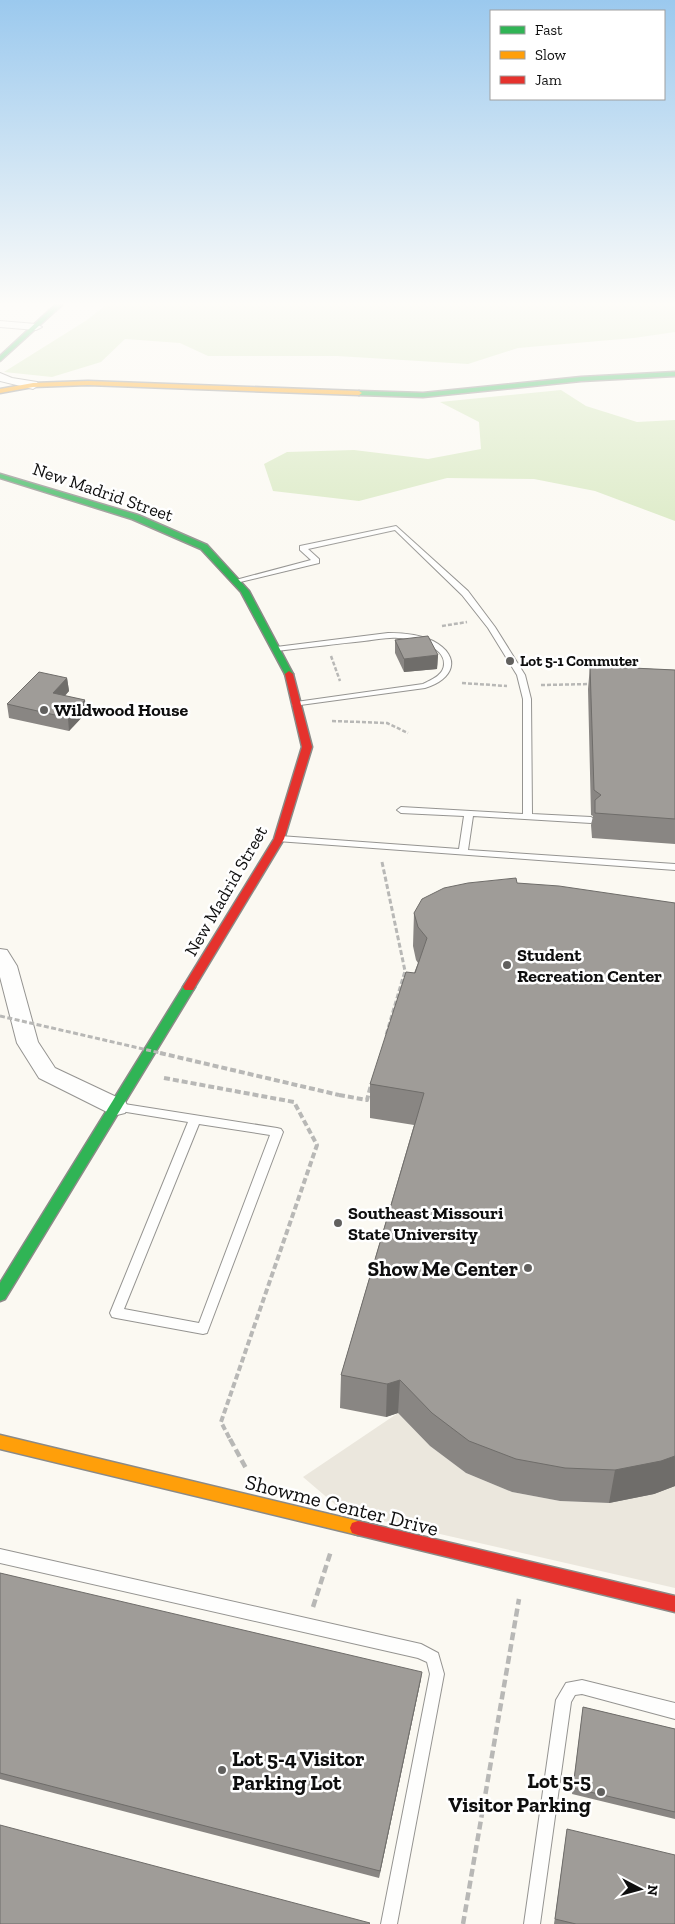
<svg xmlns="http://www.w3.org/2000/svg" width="675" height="1924" font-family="'Zilla Slab',serif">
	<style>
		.forest { fill: #d7e8bf }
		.plaza { fill: #ebe7dd }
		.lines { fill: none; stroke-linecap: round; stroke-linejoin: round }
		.lane-casing { stroke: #959491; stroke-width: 2 }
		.street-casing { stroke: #959491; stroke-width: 2 }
		.fast-casing { stroke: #8b8a87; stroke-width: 3 }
		.slow-casing { stroke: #8b8a87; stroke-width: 3 }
		.jam-casing { stroke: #8b8a87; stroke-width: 3 }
		.path-far3 { stroke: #b8b8b6; stroke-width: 2.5; stroke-dasharray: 4 2; stroke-linecap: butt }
		.path-far2 { stroke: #b8b8b6; stroke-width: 3; stroke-dasharray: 5 2.5; stroke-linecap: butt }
		.path-far1 { stroke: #b8b8b6; stroke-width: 4; stroke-dasharray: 6 3; stroke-linecap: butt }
		.path { stroke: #b8b8b6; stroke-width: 4.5; stroke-dasharray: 8 4; stroke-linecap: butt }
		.lane { fill: #fefefd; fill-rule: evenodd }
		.street { fill: #fefefd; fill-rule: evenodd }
		.fast { fill: #30b455; fill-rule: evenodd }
		.slow { fill: #ff9f0a; fill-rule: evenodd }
		.jam { fill: #e5322d; fill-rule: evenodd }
		.path-bridge-far1 { stroke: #b8b8b6; stroke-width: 3; stroke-dasharray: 5 2.5; stroke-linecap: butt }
		.path-bridge { stroke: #b8b8b6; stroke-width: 4; stroke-dasharray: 6 3; stroke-linecap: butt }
		.wall { fill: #898683 }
		.shaded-wall { fill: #6f6d6a }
		.building { fill: #9f9c98; stroke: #6f6d6a }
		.poi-dot { fill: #61605e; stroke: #fff; stroke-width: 2 }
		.labels { text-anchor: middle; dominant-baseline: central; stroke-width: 5; stroke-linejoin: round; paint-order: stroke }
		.far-poi-label { font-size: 15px; font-weight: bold; fill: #0e0e0e; stroke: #fff; text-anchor: start }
		.street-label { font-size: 18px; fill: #0e0e0e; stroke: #fff }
		.poi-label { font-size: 18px; font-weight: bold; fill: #0e0e0e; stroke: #fff; text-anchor: start }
		.near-poi-label { font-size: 21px; font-weight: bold; fill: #0e0e0e; stroke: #fff; text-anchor: end }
		.near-street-label { font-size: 21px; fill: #0e0e0e; stroke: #fff }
	</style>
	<rect width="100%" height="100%" fill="#fbf9f2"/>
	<g class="forest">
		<path d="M107,304h568v28l-41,6 -116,10 -50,16 -131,-8h-129l-28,-13 -55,-4 -24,23 -49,15 -48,-5 83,-52z"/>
		<path d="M561,390l25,16 51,16 38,-2v101l-80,-30 -61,-12 -87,-1 -88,23 -86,-10 -9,-27 23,-12 67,-2 74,9 53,-10 -2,-27 -39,-20z"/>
	</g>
	<path class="plaza" d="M398,1413l32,33 36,27 46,19 48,9 49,2 45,-9 21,-9v103l-331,-76 -41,-35z"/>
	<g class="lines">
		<defs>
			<g id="lane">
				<path d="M396,526l72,65 27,36 30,48 6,24 1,115 59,3 5,3 -5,3 -118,-7 -5,34 207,14v6l-398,-29 -2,-2 2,-2 3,-1 179,13 5,-33 -63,-3 -4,-3 4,-3 122,7v-115l-6,-24 -29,-47 -26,-33 -67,-65 -87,19 11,10v4l-83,20 -4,-2 79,-21 -11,-10v-4z"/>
				<path d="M388,633c15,0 31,1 45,8 30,16 20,39 -8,47l-132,18 -1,-2 4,-2 127,-18c8,-4 21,-9 21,-20 1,-18 -32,-26 -46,-26 -11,-1 -23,2 -34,3 -30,3 -59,7 -88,10l-4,-2 4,-2z"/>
				<path d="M118,1103l159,25 4,1 2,3 -76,201 -4,1 -87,-16 -4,-1 -2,-4 78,-191 -74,-12 -2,-3 2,-3zM199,1124l71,11 -71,188 -75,-14z"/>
				<path d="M0,1549l421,95 17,9 6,21 -47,250h-16l49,-250 -3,-12 -9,-4 -418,-95z"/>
				<path d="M582,1680l93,23v16l-93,-25 -7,1 -4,7 -31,222h-16l32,-224 10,-17z"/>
			</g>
			<g id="street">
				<path d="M0,321l36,3 6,3 -6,3 -36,-3z"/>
				<path d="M0,373l12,5 25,4 2,3 -6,4 -33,-8z"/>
				<path d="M0,949l7,1 10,16 21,76 17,26 70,33 3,6 -3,6 -8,2 -8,-2 -70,-35 -22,-35 -17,-66z"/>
			</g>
			<g id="fast">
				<path d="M56,304h7l-63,57v-5z"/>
				<path d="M675,372v4l-94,5 -158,16 -64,-2 -3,-2 3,-2 64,2 158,-16z"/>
				<path d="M0,474l138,41 69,30 42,46 44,83 -1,2h-6l-45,-84 -40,-43 -69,-30 -132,-41z"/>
				<path d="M189,983l6,4 -190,312 -5,2v-18l185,-299z"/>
			</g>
			<g id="slow">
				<path d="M88,381l271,10 3,2 -3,2 -271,-10 -55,2 -33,6v-4l33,-6z"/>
				<path d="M0,1435l358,86 6,2 2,5 -2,5 -6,2 -358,-86z"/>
			</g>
			<g id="jam">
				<path d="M289,671l4,3 19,73 -28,92 -91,151h-8l-2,-3 91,-148 28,-92 -17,-73z"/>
				<path d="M358,1521l317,75v16l-317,-77 -6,-2 -2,-5 2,-5z"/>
			</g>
		</defs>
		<use href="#lane" class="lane-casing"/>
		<use href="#street" class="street-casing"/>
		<use href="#fast" class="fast-casing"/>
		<use href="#slow" class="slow-casing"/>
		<use href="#jam" class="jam-casing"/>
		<g class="path-far3">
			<path d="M442,626l25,-4"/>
			<path d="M331,656l9,25"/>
			<path d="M462,683l45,3"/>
			<path d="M541,685l51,-1"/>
			<path d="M332,721l55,2 21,10"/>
		</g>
		<path class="path-far2" d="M382,862l23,109 -19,64"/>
		<g class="path-far1">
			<path d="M164,1078l130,24 23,43 -96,277 10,19"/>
			<path d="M339,1095l28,5 4,-15"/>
		</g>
		<g class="path">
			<path d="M230,1439l17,31"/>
			<path d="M313,1607l18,-56"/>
			<path d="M463,1924l56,-325"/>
		</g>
		<use href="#lane" class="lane"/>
		<use href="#street" class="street"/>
		<use href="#fast" class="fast"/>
		<use href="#slow" class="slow"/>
		<use href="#jam" class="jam"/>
		<path class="path-bridge-far1" d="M0,1016l165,38"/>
		<path class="path-bridge" d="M160,1053l179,42"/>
	</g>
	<g class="wall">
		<path d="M395,640l43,15 -1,14 -33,3 -9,-19z"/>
		<path d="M590,666l85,4v174l-83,-6 -1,-13 2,-9 -2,-1 -3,-126z"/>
		<path d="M67,678l2,13 -4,5 20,4 1,13 -17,18 -60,-13 -2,-14z"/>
		<path d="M517,883l158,20v583l-21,8 -45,9 -49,-2 -48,-9 -46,-19 -36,-27 -32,-33 -12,4 -46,-9 1,-33 73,-250 -44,-7v-34l48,-121 -2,-3 -3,-14 1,-33z"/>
		<path d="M0,1573l421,106 -42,199 -379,-99z"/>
		<path d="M583,1707l92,22v90l-103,-25z"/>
		<path d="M567,1829l108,95h-121z"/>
	</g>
	<g class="shaded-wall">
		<path d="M438,655l-1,14 -33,3v-13z"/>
		<path d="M67,678l2,13 -14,15 -2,-13z"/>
		<path d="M85,700l1,13 -17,18 -1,-13z"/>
		<path d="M400,1380l-2,33 -12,4 1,-33z"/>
		<path d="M675,1456v30l-21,8 -45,9 6,-33z"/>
		<path d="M422,1672l-1,7 -42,199 1,-7z"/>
	</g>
	<g class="building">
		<path d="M428,636l10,19 -34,4 -9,-19z"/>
		<path d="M590,666l85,4v149l-80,-6v-13l6,-5 -7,-5z"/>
		<path d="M39,672l28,6 -14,15 32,7 -17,18 -61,-14z"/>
		<path d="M516,878l1,5 42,3 116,17v553l-14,5 -46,9 -50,-2 -49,-9 -47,-18 -37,-28 -32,-33 -13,4 -46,-9 83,-282 -54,-9 36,-112 9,1 12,-35 -9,-11 -4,-14 8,-14 22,-11 24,-5z"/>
		<path d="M0,1573l422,99 -42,199 -380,-98z"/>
		<path d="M583,1707l92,22v83l-102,-24z"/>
		<path d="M0,1825l370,98 -1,1h-369z"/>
		<path d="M567,1829l108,26v69h-99l-21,-5z"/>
	</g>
	<linearGradient id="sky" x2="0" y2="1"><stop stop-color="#9bc9ee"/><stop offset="0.53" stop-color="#fdfcf9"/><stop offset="1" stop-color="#fdfcf9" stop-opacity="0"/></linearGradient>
	<rect width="675" height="573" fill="url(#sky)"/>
	<g class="poi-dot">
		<circle cx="510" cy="661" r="5"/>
		<circle cx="44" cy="710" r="5"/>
		<circle cx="507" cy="965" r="5"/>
		<circle cx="338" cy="1223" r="5"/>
		<circle cx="528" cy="1268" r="5"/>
		<circle cx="222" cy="1770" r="5"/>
		<circle cx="601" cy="1792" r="5"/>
	</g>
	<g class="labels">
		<g class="far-poi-label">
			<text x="520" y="661">Lot 5-1 Commuter</text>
		</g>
		<g class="street-label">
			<text transform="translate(103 492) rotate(19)">New Madrid Street</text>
			<text transform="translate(226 891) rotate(-60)">New Madrid Street</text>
		</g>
		<g class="poi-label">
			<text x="54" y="710">Wildwood House</text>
			<text x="517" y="955">Student<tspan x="517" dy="21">Recreation Center</tspan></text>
			<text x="348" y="1213">Southeast Missouri<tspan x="348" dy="21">State University</tspan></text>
		</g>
		<g class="near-poi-label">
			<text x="518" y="1268">Show Me Center</text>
			<text x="232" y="1758" text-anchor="start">Lot 5-4 Visitor<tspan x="232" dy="24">Parking Lot</tspan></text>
			<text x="591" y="1780">Lot 5-5<tspan x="591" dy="24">Visitor Parking</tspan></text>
		</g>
		<g class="near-street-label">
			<text transform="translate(342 1505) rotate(14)">Showme Center Drive</text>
		</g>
	</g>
	<rect x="490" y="10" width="175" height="90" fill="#ffffff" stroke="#9f9f9f"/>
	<rect x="500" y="26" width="25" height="8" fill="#30b455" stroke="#9f9f9f"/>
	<text x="535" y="35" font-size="15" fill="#0e0e0e">Fast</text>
	<rect x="500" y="51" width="25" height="8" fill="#ff9f0a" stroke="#9f9f9f"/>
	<text x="535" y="60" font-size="15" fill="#0e0e0e">Slow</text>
	<rect x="500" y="76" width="25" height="8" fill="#e5322d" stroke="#9f9f9f"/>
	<text x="535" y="85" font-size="15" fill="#0e0e0e">Jam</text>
	<g transform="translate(640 1889) rotate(96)" stroke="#ffffff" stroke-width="4" paint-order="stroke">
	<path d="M0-4L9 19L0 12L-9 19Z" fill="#0e0e0e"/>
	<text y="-8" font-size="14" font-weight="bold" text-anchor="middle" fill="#0e0e0e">N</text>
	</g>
</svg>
